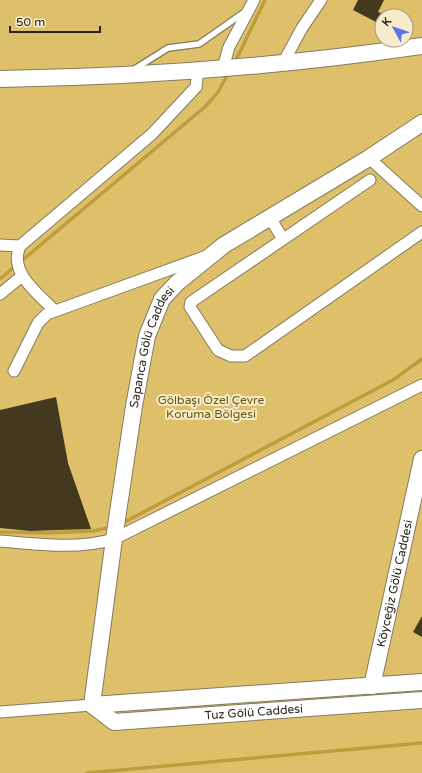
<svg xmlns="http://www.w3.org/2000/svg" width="422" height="773" font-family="'Varela Round',sans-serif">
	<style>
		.green { fill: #dec06a; fill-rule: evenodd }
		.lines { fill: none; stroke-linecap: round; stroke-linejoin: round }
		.stream { stroke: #bd9d3e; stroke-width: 3.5 }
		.building { fill: #43391e }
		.lane-casing { stroke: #857b5e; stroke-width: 8 }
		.street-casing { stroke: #857b5e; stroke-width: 13 }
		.secondary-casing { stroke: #857b5e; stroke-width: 18 }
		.lane { stroke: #fff; stroke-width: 5.5 }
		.street { stroke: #fff; stroke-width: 11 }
		.secondary { stroke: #fff; stroke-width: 16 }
		.labels { text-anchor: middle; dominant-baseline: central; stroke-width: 4; stroke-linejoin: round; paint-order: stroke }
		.street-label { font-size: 12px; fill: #292519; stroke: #f6ebcb }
		.park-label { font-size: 12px; fill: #6a550b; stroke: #f6ebcb }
	</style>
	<rect width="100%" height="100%" fill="#e9debe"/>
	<path class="green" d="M0,0h422v773h-422zM382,16h24v24h-24z"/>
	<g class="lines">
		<g class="stream">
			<path d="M235,62l30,-62"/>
			<path d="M0,279l206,-173 12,-14 11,-20"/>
			<path d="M121,524l272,-144 29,-21"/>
			<path d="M0,532l48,1 45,-2 19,-4"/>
			<path d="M87,773l335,-30"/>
		</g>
	</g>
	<g class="building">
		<path d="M358,0h26l-6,12 3,1 -5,9 -23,-12z"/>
		<path d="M56,397l12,66 23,66 -61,2 -30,-3v-118z"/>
		<path d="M422,616v21l-9,-5z"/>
	</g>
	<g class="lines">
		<defs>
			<path id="lane" d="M133,70l35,-22 31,-4 47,-33"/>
			<g id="street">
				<path d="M283,63l19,-35 19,-28"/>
				<path d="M223,68l6,-21 25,-47"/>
				<path d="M369,158l53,48"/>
				<path d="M370,180l-179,122 -1,5 28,43 13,6h14l177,-124"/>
				<path d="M270,218l13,21"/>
				<path d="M0,245l20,1"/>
				<path d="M0,294l22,-18"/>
				<path d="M55,311c-16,-17 -47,-38 -35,-65l132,-112 44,-47 2,-17"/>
				<path d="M14,371l24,-48 9,-9 157,-57"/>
				<path d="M0,541c36,3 78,9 114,-2l308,-154"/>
				<path d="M0,712l92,-7"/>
			</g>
			<g id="secondary">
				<path d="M0,79c140,-2 284,-13 422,-33"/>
				<path id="s1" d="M372,686l50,-227"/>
				<path id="s2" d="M92,705l22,-166 20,-133 13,-70 15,-37 15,-16 47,-38 145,-87 53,-35"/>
				<path id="s3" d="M92,705l22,17 308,-22"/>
				<path d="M92,705l330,-23"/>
			</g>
		</defs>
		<use href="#lane" class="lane-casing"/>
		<use href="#street" class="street-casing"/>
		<use href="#secondary" class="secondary-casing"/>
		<use href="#lane" class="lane"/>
		<use href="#street" class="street"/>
		<use href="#secondary" class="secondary"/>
	</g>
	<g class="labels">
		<g class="street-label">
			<text stroke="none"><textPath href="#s2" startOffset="364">Sapanca Gölü Caddesi</textPath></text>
			<text stroke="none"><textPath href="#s1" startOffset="105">Köyceğiz Gölü Caddesi</textPath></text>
			<text stroke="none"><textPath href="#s3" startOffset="168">Tuz Gölü Caddesi</textPath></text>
		</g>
		<g class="park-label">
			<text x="211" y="400">Gölbaşı Özel Çevre<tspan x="211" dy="14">Koruma Bölgesi</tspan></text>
		</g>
	</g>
	<g transform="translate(394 28) rotate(310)"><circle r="19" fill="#f6ebcb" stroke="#a49c84"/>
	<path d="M0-3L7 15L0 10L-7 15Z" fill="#5a73e9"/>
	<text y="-6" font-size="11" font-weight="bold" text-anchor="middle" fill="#292519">K</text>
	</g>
	<path d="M10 26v6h90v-6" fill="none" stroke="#292519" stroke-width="2"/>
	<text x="16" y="26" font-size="12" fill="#292519" stroke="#f6ebcb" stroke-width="3" paint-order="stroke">50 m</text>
</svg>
